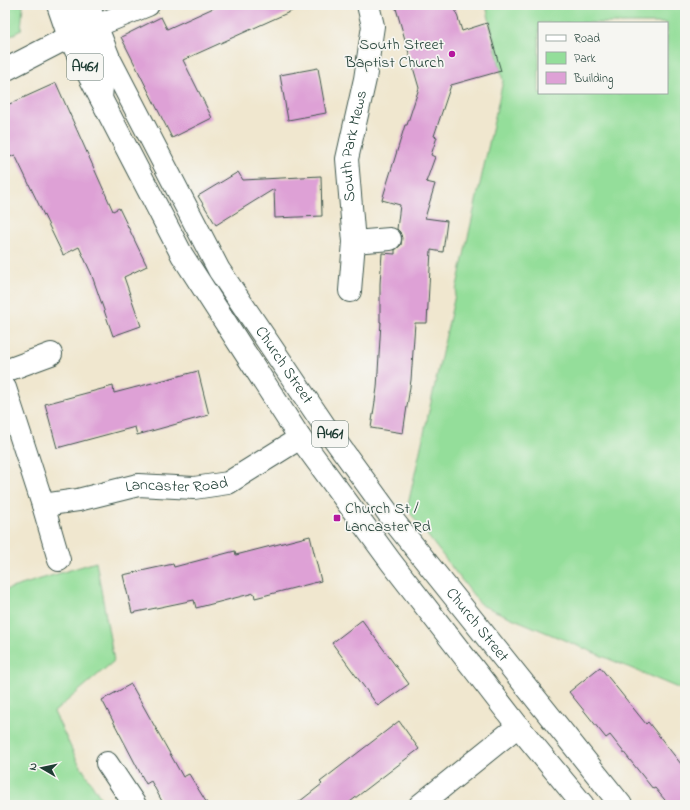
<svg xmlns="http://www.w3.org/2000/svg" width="690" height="810" font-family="'Indie Flower',sans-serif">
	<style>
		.green { fill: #94de9a; stroke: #5a8e67; fill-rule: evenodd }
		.building { fill: #dea1d6 }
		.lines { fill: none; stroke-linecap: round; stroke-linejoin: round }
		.minor-casing { stroke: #3e564b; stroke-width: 24 }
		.primary-casing { stroke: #3e564b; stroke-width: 24 }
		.minor { stroke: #fff; stroke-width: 22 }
		.primary { stroke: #fff; stroke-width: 22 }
		.poi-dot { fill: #b5179e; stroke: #f6f6f2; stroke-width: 1.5 }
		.labels { text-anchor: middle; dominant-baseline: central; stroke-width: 3.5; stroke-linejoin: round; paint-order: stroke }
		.shield { fill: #f6f6f2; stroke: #60746d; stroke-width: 1 }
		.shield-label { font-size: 15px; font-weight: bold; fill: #1f3d34 }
		.poi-label { font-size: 16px; fill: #1f3d34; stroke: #f6f6f2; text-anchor: end }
		.street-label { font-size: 16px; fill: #1f3d34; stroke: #f6f6f2 }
	</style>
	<rect width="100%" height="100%" fill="#f6f6f2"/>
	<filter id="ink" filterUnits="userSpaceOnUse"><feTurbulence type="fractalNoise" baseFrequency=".025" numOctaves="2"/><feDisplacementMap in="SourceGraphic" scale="8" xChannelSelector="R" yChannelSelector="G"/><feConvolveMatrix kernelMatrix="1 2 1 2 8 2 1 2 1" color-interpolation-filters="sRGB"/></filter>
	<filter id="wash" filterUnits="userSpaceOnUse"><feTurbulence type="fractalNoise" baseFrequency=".012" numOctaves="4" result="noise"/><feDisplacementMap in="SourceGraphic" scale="16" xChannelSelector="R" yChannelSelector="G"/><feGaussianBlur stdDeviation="0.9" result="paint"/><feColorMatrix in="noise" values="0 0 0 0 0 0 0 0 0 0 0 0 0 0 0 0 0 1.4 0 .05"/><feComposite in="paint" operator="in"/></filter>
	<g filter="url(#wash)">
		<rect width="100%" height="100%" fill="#f0e7cf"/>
		<g class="green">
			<path d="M5,5h18l-2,25 -16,9z"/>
			<path d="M486,5h199v686l-204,-86 -74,-96 96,-428zM539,23h128v70h-128z"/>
			<path d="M96,562l18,99 -60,51 23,48 28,45h-100v-215z"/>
		</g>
		<g id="blocks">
			<g class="building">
				<path d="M220,5h85l-122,55 29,58 -40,20 -51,-101 40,-20 6,12z"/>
				<path d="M395,5h59l8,26 25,-8 14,48 -50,14 -17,51 3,1 -6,18 4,2 -9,25 9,2 -10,34 22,3 -4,31 -12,-2 -4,73h-12l-4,57 -8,53 -32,-5 6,-40 4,-66h-1v-38l2,-31 13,1v-4l6,-5 1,-7 -2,-6 -3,-3 3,-24 -18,-5 23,-75h2l12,-37z"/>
				<path d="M318,68l8,45 -38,7 -8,-45z"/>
				<path d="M56,83l57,128 6,-3 28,58 -23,11 17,49 -28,10 -22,-63 -12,-26 -16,8 -48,-100 -10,4v-53z"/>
				<path d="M238,172l5,8 78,-4 1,40 -47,2 -1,-29 -58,36 -18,-29z"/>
				<path d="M198,371l11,44 -72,20 -2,-8 -78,21 -12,-44 68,-18 1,7z"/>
				<path d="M310,536l11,45 -66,17 -1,-5 -58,15 -2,-8 -62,13 -9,-38 50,-11 1,3 61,-16 1,4z"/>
				<path d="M362,620l47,64 -31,22 -46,-63z"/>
				<path d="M600,667l46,57 2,-2 37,47v36h-16l-14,-17 -2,1 -43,-54 -4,3 -37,-46z"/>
				<path d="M131,684l52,93 6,-3 19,31h-44l-13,-24 -5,3 -44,-84z"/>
				<path d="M399,721l20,28 -73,56h-51l27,-21 -2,-2z"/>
			</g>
		</g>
	</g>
	<g filter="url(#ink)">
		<use href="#blocks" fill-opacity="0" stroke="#3e564b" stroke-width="1"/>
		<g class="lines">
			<defs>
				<g id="minor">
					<path d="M96,25l-6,19 13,32 -2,22"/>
					<path d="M69,37l7,-19 -5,-13"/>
					<path d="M5,70l64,-33 79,-32"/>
					<path d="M354,242l36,-3"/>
					<path id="s1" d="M350,291l4,-49 -7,-83 18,-80 8,-53 -5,-21"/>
					<path d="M5,371l46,-17"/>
					<path id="s2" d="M5,388l38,117 35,-5 60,-15 56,3 34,-5 72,-45"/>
					<path d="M43,505l16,55"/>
					<path d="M107,763l28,42"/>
					<path d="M420,805l98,-79"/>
				</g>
				<g id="primary">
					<path d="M58,5l11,32 113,218 118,183 91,124 127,164 65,79"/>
					<path id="s3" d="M88,5l21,53 110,212 57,84 48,71 72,99 225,281"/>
				</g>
			</defs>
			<use href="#minor" class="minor-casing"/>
			<use href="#primary" class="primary-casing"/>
			<use href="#minor" class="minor"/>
			<use href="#primary" class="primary"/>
		</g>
	</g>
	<g class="poi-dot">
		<circle cx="452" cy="54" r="4"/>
		<rect x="333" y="514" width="8" height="8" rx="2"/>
	</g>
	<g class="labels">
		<g class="shield">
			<rect x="67" y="54" width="36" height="26" rx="3"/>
			<rect x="312" y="421" width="36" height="26" rx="3"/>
		</g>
		<g class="shield-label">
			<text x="85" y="67">A461</text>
			<text x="330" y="434">A461</text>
		</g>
		<g class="poi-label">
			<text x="444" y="45">South Street<tspan x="444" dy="18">Baptist Church</tspan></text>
			<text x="345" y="509" text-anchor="start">Church St /<tspan x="345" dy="18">Lancaster Rd</tspan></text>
		</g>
		<g class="street-label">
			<text stroke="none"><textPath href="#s1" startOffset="146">South Park Mews</textPath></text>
			<text stroke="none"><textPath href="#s3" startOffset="411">Church Street</textPath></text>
			<text stroke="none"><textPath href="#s2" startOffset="259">Lancaster Road</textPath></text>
			<text stroke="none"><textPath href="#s3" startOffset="735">Church Street</textPath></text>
		</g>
	</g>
	<rect width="690" height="810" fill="none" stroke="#f6f6f2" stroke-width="20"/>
	<rect x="538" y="22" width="130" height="72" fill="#f6f6f2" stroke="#a0aca6"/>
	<rect x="546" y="35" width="20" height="6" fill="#ffffff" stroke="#a0aca6"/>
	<text x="574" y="42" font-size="12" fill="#1f3d34">Road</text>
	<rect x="546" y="52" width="20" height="12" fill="#94de9a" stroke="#a0aca6"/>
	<text x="574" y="62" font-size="12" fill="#1f3d34">Park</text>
	<rect x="546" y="72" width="20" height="12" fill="#dea1d6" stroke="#a0aca6"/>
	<text x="574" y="82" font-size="12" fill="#1f3d34">Building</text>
	<g transform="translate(42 768) rotate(279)" stroke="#f6f6f2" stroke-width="3" paint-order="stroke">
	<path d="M0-3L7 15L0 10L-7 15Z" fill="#1f3d34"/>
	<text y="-6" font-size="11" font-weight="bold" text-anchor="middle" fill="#1f3d34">N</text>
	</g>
</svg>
